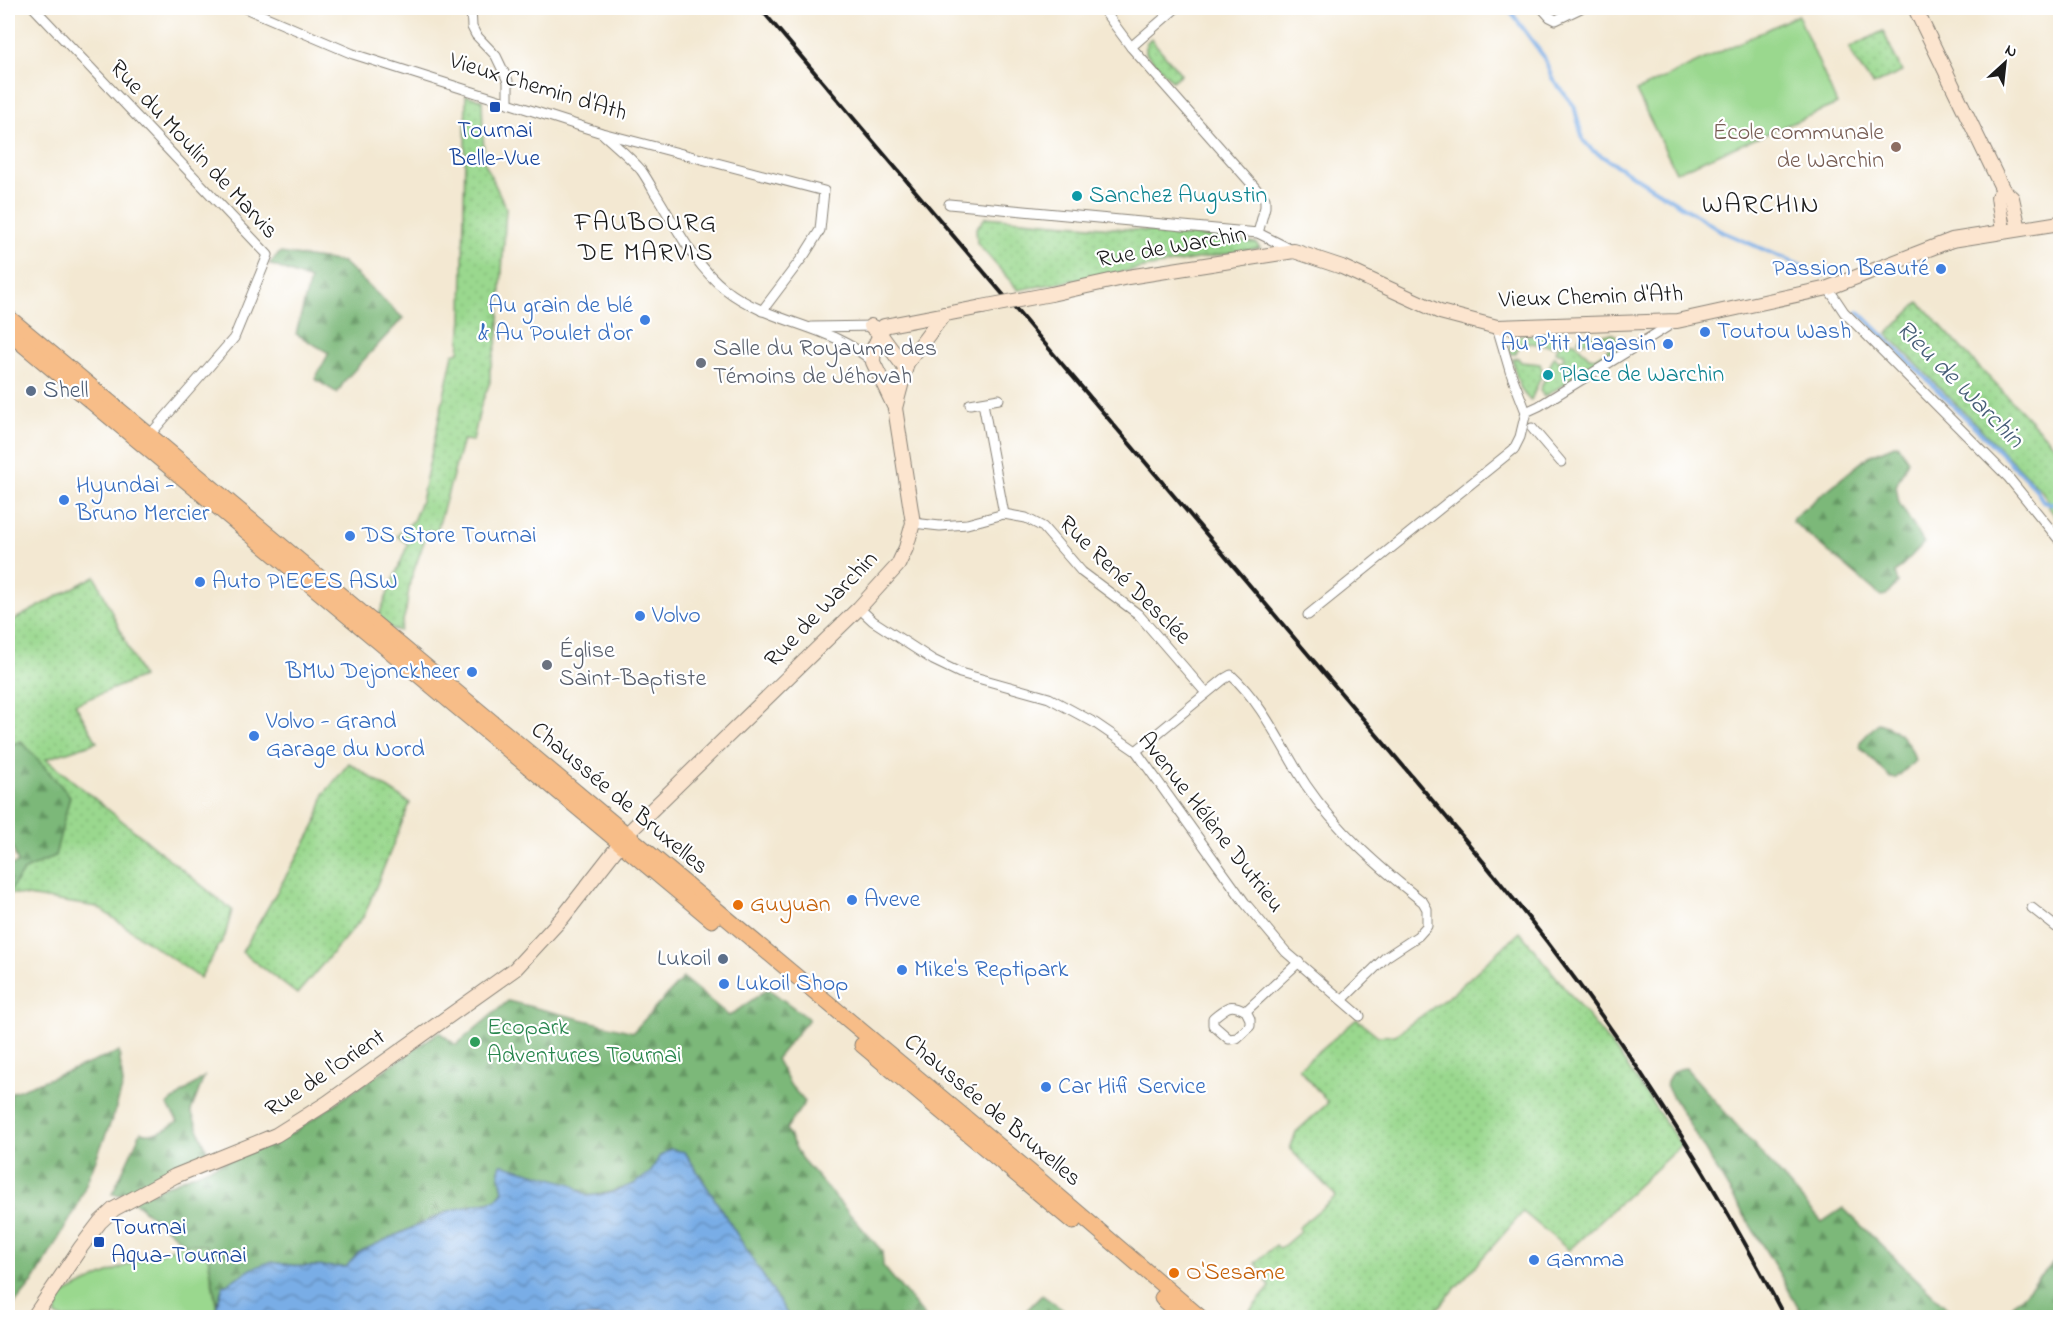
<svg xmlns="http://www.w3.org/2000/svg" width="2068" height="1325" font-family="'Indie Flower',sans-serif">
	<style>
		.grass { fill: url(#grass-dots); stroke: #5b7a55; stroke-width: 1.5 }
		.forest { fill: url(#forest-firs); stroke: #4c6a4a; stroke-width: 1.5 }
		.garden { fill: #9ad88e; stroke: #5b7a55; stroke-width: 1.5 }
		.water { fill: url(#water-waves); stroke: #4a6481; stroke-width: 1.5 }
		.lines { fill: none; stroke-linecap: round; stroke-linejoin: round }
		.stream { stroke: #79ade6; stroke-width: 4 }
		.street-casing { stroke: #888277; stroke-width: 11 }
		.secondary-casing { stroke: #888277; stroke-width: 16 }
		.primary-casing { stroke: #888277; stroke-width: 17 }
		.street { stroke: #fff; stroke-width: 9 }
		.secondary { stroke: #fce5cf; stroke-width: 14 }
		.primary { stroke: #f7bd88; stroke-width: 15 }
		.rail { stroke: #1c1c1c; stroke-width: 4 }
		.secondary-bridge-casing { stroke: #888277; stroke-width: 16; stroke-linecap: butt }
		.secondary-bridge { stroke: #fce5cf; stroke-width: 14 }
		.transit-dot { fill: #1a4fb4; stroke: #fff; stroke-width: 2 }
		.education-dot { fill: #8d6e63; stroke: #fff; stroke-width: 2 }
		.culture-dot { fill: #0f9aa8; stroke: #fff; stroke-width: 2 }
		.shop-dot { fill: #3f7fe0; stroke: #fff; stroke-width: 2 }
		.worship-dot { fill: #6b7280; stroke: #fff; stroke-width: 2 }
		.service-dot { fill: #5c6f8a; stroke: #fff; stroke-width: 2 }
		.food-dot { fill: #e8710a; stroke: #fff; stroke-width: 2 }
		.leisure-dot { fill: #2e9e5b; stroke: #fff; stroke-width: 2 }
		.labels { text-anchor: middle; dominant-baseline: central; stroke-width: 4.5; stroke-linejoin: round; paint-order: stroke }
		.street-label { font-size: 24px; fill: #1c1c1c; stroke: #fff }
		.transit-label { font-size: 24px; fill: #164399; stroke: #fff }
		.education-label { font-size: 24px; fill: #785e54; stroke: #fff; text-anchor: end }
		.culture-label { font-size: 24px; fill: #0d838f; stroke: #fff; text-anchor: start }
		.shop-label { font-size: 24px; fill: #366cbe; stroke: #fff; text-anchor: start }
		.worship-label { font-size: 24px; fill: #5b616d; stroke: #fff; text-anchor: start }
		.service-label { font-size: 24px; fill: #4e5e75; stroke: #fff; text-anchor: start }
		.food-label { font-size: 24px; fill: #c56008; stroke: #fff; text-anchor: start }
		.leisure-label { font-size: 24px; fill: #27864d; stroke: #fff; text-anchor: start }
		.neighbourhood-label { font-size: 26px; letter-spacing: 1.5px; fill: #1c1c1c; stroke: #fff }
		.water-label { font-size: 26px; font-style: italic; fill: #465d77; stroke: #fff }
		.quarter-label { font-size: 27px; letter-spacing: 1.5px; fill: #1c1c1c; stroke: #fff }
	</style>
	<defs>
		<pattern id="grass-dots" width="8" height="8" patternUnits="userSpaceOnUse" patternTransform="scale(1.5)"><rect width="8" height="8" fill="#9ad88e"/><path d="M2 2h.1M6 6h.1" fill="none" stroke="#84b97a" stroke-width="1.8" stroke-linecap="round"/></pattern>
		<pattern id="forest-firs" width="22" height="20" patternUnits="userSpaceOnUse" patternTransform="scale(1.5)"><rect width="22" height="20" fill="#7bb879"/><path d="M5 1l3.5 6h-7zM16 11l3.5 6h-7z" fill="#649562"/></pattern>
		<pattern id="water-waves" width="16" height="10" patternUnits="userSpaceOnUse" patternTransform="scale(1.5)"><rect width="16" height="10" fill="#79ade6"/><path d="M0 5q4-4 8 0t8 0" fill="none" stroke="#628cba"/></pattern>
	</defs>
	<rect width="100%" height="100%" fill="#fff"/>
	<filter id="ink" filterUnits="userSpaceOnUse"><feTurbulence type="fractalNoise" baseFrequency=".0167" numOctaves="2"/><feDisplacementMap in="SourceGraphic" scale="12" xChannelSelector="R" yChannelSelector="G"/><feConvolveMatrix kernelMatrix="1 2 1 2 8 2 1 2 1" color-interpolation-filters="sRGB"/></filter>
	<filter id="wash" filterUnits="userSpaceOnUse"><feTurbulence type="fractalNoise" baseFrequency=".008" numOctaves="4" result="noise"/><feDisplacementMap in="SourceGraphic" scale="24" xChannelSelector="R" yChannelSelector="G"/><feGaussianBlur stdDeviation="1.35" result="paint"/><feColorMatrix in="noise" values="0 0 0 0 0 0 0 0 0 0 0 0 0 0 0 0 0 1.4 0 .05"/><feComposite in="paint" operator="in"/></filter>
	<g filter="url(#wash)">
		<rect width="100%" height="100%" fill="#f3e8d2"/>
		<g class="grass">
			<path d="M1883,31l19,41 -29,13 -17,-23 -7,-14z"/>
			<path d="M1151,39l30,35 -9,7 -26,-28v-10z"/>
			<path d="M466,95l16,5 2,61 22,47 -8,128 -8,34v12l-9,23 -8,36 -10,-1 -26,91 -9,-1 -18,52 -4,28 -6,21 -8,-2 -14,-12 30,-73 -11,-8 16,-15 8,-20 32,-147 6,-2 3,-34z"/>
			<path d="M986,217l231,20 39,6 4,5 -242,42 -41,-47 -1,-15z"/>
			<path d="M1919,302l56,61 85,88v72l-10,-14 -4,-12 -5,-7 -154,-156z"/>
			<path d="M1614,334l6,7 -3,10 -73,46 -4,-7 14,-34 4,6 6,-3 -1,-5 -5,-1 -2,-2 5,-9h14l14,15 6,1 15,-10 -3,-5 -26,-1 -3,-2 2,-4z"/>
			<path d="M1520,335l33,1v3l5,1 -3,6 -34,-4 -5,12h-5c-3,-10 -1,-15 9,-19z"/>
			<path d="M1518,358l3,4 19,2 3,8 -12,28c-13,-7 -15,-28 -19,-41z"/>
			<path d="M95,576l47,101 -67,27 22,38 -51,17 186,151 -7,26 -25,42 -103,-71 -89,-14 15,-22 32,-15 -47,-110v-123z"/>
			<path d="M349,763l61,40 -46,113 -67,78 -55,-42 73,-126 9,-32z"/>
			<path d="M1520,932l100,124 61,89 -112,105 -46,-38 -93,105 -186,1 26,-31 -4,-5 3,-5 -14,-14 21,-18 4,4 21,-18 -3,-3 38,-32 -46,-47 6,-17 32,-29 -29,-35 58,-49 21,17 17,-1 58,-42z"/>
		</g>
		<g class="forest">
			<path d="M280,253l63,9 60,56 -57,61 -9,14 -22,-14 14,-26 -33,-19 14,-54 -41,-16z"/>
			<path d="M1897,444l11,16 -12,26 3,17 25,40 -29,30 3,10 -12,12 -5,1 -89,-75 1,-3 76,-62z"/>
			<path d="M1878,723c19,5 33,19 37,38l-19,17h-5l-31,-31v-5z"/>
			<path d="M21,741l49,55 -15,60 -32,15 -15,23v-28l10,-3 -10,-28v-89z"/>
			<path d="M683,978l46,38 39,-27 41,30 -33,40 15,27 14,16 -19,27 15,29 81,93 1,15 42,51h-136l-104,-165 -26,5c-2,4 -4,9 -7,13 -11,17 -47,24 -66,26l-5,-6 -82,-19 4,20 -7,9 -48,11 -89,41 -13,15 -48,-1 -28,-4 -47,24 -6,19 -11,-60 -21,-1 -53,-44 161,-67 146,-101 17,13 52,-44 125,31z"/>
			<path d="M119,1052l4,33 -9,29 -38,95 -43,73 -25,30v-185l3,-34z"/>
			<path d="M1686,1068l136,154 21,-14 113,109h-152l-29,-51 -109,-180c3,-12 7,-17 20,-18z"/>
			<path d="M204,1077l-13,34 19,47 -88,37 -10,-1 29,-62c15,4 24,-2 37,-11l-11,-16z"/>
			<path d="M2060,1256v61h-58z"/>
			<path d="M1042,1295l31,22h-53z"/>
		</g>
		<g class="garden">
			<path d="M1798,15l39,89 -161,68 -40,-81z"/>
			<path d="M185,1244l21,1 12,72 -156,1 -7,-3 7,-20c41,-21 79,-37 123,-51z"/>
		</g>
		<path class="water" d="M670,1149l15,3 104,165h-571l-1,-12 6,-19 30,-18 17,-6 28,4 48,1 13,-15 90,-41 47,-11 7,-9 -4,-20 2,-7 71,20 15,12 20,-2 27,-10 17,-12 8,-15z"/>
		<g class="lines">
			<g class="stream">
				<path d="M1508,8l36,49 8,21 22,28 9,34 9,10 131,82 100,43"/>
				<path d="M1858,311l133,132 44,45 8,13 9,3 8,-4"/>
			</g>
		</g>
	</g>
	<g filter="url(#ink)">
		<g class="lines">
			<defs>
				<g id="street">
					<path d="M34,8l234,247 -34,83 -86,99"/>
					<path d="M245,8l108,46 155,49 94,30 222,58 -4,39 -15,24 -43,57"/>
					<path d="M471,8l1,19 4,8 20,21 12,25v22"/>
					<path d="M1102,8l29,39 134,152v8l-7,26"/>
					<path d="M1542,8l8,9 6,3 25,-12"/>
					<path d="M1131,47l45,-39"/>
					<path d="M604,135c12,11 26,22 37,35 5,7 10,16 14,23 21,33 39,72 70,96 44,35 106,35 148,73"/>
					<path d="M949,204l309,29 34,17"/>
					<path d="M1828,288l16,24 164,165 52,64"/>
					<path d="M812,327l65,-1"/>
					<path d="M1497,327l13,44 16,41 13,-6 136,-84"/>
					<path d="M983,403l21,111"/>
					<path d="M970,404l29,-5"/>
					<path d="M1532,428l29,34"/>
					<path d="M913,523l27,3 27,-2 37,-10 22,4 17,9 39,45 56,42 68,79"/>
					<path d="M859,608l14,13 60,39 27,13 89,25 46,25 41,28 109,152 41,49 74,64"/>
					<path d="M1308,615l206,-166 6,-12 6,-25"/>
					<path d="M1136,751l88,-72 7,-4c33,30 51,73 75,110 31,46 74,83 117,117l4,7v17l-9,10 -32,21 -44,43"/>
					<path d="M2032,908l24,19 4,-2"/>
					<path d="M1246,1011l4,8v7l-13,12 -8,1 -16,-14v-7c14,-11 16,-16 33,-7l53,-49"/>
				</g>
				<g id="secondary">
					<path d="M1915,8l88,182 9,8 7,31"/>
					<path d="M2003,190l-5,7 5,34"/>
					<path d="M1051,294l77,-17 166,-26 48,16 98,45 57,15 180,-6 151,-33 124,-48 108,-17"/>
					<path d="M871,326l9,8 25,34"/>
					<path d="M895,408l12,-45 37,-49"/>
					<path d="M626,835l233,-227 39,-43 8,-17 7,-25 -18,-115 -22,-46 1,-15 10,-21 98,-19"/>
					<path d="M33,1318l48,-71 19,-25 14,-13 61,-33 101,-41 51,-32 188,-134 48,-52 57,-73"/>
				</g>
				<g id="primary">
					<path d="M8,317l1033,864 160,137"/>
					<path d="M8,332l704,588"/>
					<path d="M862,1045l211,177"/>
					<path d="M1162,1298l23,20"/>
				</g>
			</defs>
			<use href="#street" class="street-casing"/>
			<use href="#secondary" class="secondary-casing"/>
			<use href="#primary" class="primary-casing"/>
			<use href="#street" class="street"/>
			<use href="#secondary" class="secondary"/>
			<use href="#primary" class="primary"/>
			<path class="rail" d="M760,8c169,200 339,400 509,600 93,111 190,220 279,335 90,117 169,244 237,375"/>
			<defs>
				<path id="secondary-bridge" d="M982,307l69,-13"/>
			</defs>
			<use href="#secondary-bridge" class="secondary-bridge-casing"/>
			<use href="#secondary-bridge" class="secondary-bridge"/>
		</g>
	</g>
	<g class="transit-dot">
		<rect x="489" y="101" width="12" height="12" rx="3"/>
		<rect x="93" y="1236" width="12" height="12" rx="3"/>
	</g>
	<circle class="education-dot" cx="1896" cy="147" r="6"/>
	<g class="culture-dot">
		<circle cx="1077" cy="196" r="6"/>
		<circle cx="1548" cy="375" r="6"/>
	</g>
	<g class="shop-dot">
		<circle cx="1941" cy="269" r="6"/>
		<circle cx="645" cy="320" r="6"/>
		<circle cx="1705" cy="332" r="6"/>
		<circle cx="1668" cy="344" r="6"/>
		<circle cx="64" cy="500" r="6"/>
		<circle cx="350" cy="536" r="6"/>
		<circle cx="200" cy="582" r="6"/>
		<circle cx="640" cy="616" r="6"/>
		<circle cx="472" cy="672" r="6"/>
		<circle cx="254" cy="736" r="6"/>
		<circle cx="852" cy="900" r="6"/>
		<circle cx="902" cy="970" r="6"/>
		<circle cx="724" cy="984" r="6"/>
		<circle cx="1046" cy="1087" r="6"/>
		<circle cx="1534" cy="1260" r="6"/>
	</g>
	<g class="worship-dot">
		<circle cx="701" cy="363" r="6"/>
		<circle cx="547" cy="665" r="6"/>
	</g>
	<g class="service-dot">
		<circle cx="31" cy="391" r="6"/>
		<circle cx="723" cy="959" r="6"/>
	</g>
	<g class="food-dot">
		<circle cx="738" cy="905" r="6"/>
		<circle cx="1174" cy="1273" r="6"/>
	</g>
	<circle class="leisure-dot" cx="475" cy="1042" r="6"/>
	<g class="labels">
		<g class="street-label">
			<text transform="translate(538 88) rotate(17)">Vieux Chemin d'Ath</text>
			<text transform="translate(193 150) rotate(47)">Rue du Moulin de Marvis</text>
			<text transform="translate(1172 248) rotate(-10)">Rue de Warchin</text>
			<text transform="translate(1591 298) rotate(-2)">Vieux Chemin d'Ath</text>
			<text transform="translate(1124 581) rotate(44)">Rue René Desclée</text>
			<text transform="translate(822 610) rotate(-46)">Rue de Warchin</text>
			<text transform="translate(619 799) rotate(40)">Chaussée de Bruxelles</text>
			<text transform="translate(1210 823) rotate(52)">Avenue Hélène Dutrieu</text>
			<text transform="translate(326 1074) rotate(-34)">Rue de l'Orient</text>
			<text transform="translate(992 1111) rotate(40)">Chaussée de Bruxelles</text>
		</g>
		<g class="transit-label">
			<text x="495" y="131">Tournai<tspan x="495" dy="28">Belle-Vue</tspan></text>
			<text x="111" y="1228" text-anchor="start">Tournai<tspan x="111" dy="28">Aqua-Tournai</tspan></text>
		</g>
		<g class="education-label">
			<text x="1884" y="133">École communale<tspan x="1884" dy="28">de Warchin</tspan></text>
		</g>
		<g class="culture-label">
			<text x="1089" y="196">Sanchez Augustin</text>
			<text x="1560" y="375">Place de Warchin</text>
		</g>
		<g class="shop-label">
			<text x="1929" y="269" text-anchor="end">Passion Beauté</text>
			<text x="633" y="306" text-anchor="end">Au grain de blé<tspan x="633" dy="28">&amp; Au Poulet d'or</tspan></text>
			<text x="1717" y="332">Toutou Wash</text>
			<text x="1656" y="344" text-anchor="end">Au P'tit Magasin</text>
			<text x="76" y="486">Hyundai -<tspan x="76" dy="28">Bruno Mercier</tspan></text>
			<text x="362" y="536">DS Store Tournai</text>
			<text x="212" y="582">Auto PIECES ASW</text>
			<text x="652" y="616">Volvo</text>
			<text x="460" y="672" text-anchor="end">BMW Dejonckheer</text>
			<text x="266" y="722">Volvo - Grand<tspan x="266" dy="28">Garage du Nord</tspan></text>
			<text x="864" y="900">Aveve</text>
			<text x="914" y="970">Mike's Reptipark</text>
			<text x="736" y="984">Lukoil Shop</text>
			<text x="1058" y="1087">Car Hifi Service</text>
			<text x="1546" y="1260">Gamma</text>
		</g>
		<g class="worship-label">
			<text x="713" y="349">Salle du Royaume des<tspan x="713" dy="28">Témoins de Jéhovah</tspan></text>
			<text x="559" y="651">Église<tspan x="559" dy="28">Saint-Baptiste</tspan></text>
		</g>
		<g class="service-label">
			<text x="43" y="391">Shell</text>
			<text x="711" y="959" text-anchor="end">Lukoil</text>
		</g>
		<g class="food-label">
			<text x="750" y="905">Guyuan</text>
			<text x="1186" y="1273">O'Sesame</text>
		</g>
		<g class="leisure-label">
			<text x="487" y="1028">Ecopark<tspan x="487" dy="28">Adventures Tournai</tspan></text>
		</g>
		<g class="neighbourhood-label">
			<text x="646" y="224">FAUBOURG<tspan x="646" dy="30">DE MARVIS</tspan></text>
		</g>
		<g class="water-label">
			<text transform="translate(1959 385) rotate(45)">Rieu de Warchin</text>
		</g>
		<g class="quarter-label">
			<text x="1761" y="205">WARCHIN</text>
		</g>
	</g>
	<rect width="2068" height="1325" fill="none" stroke="#fff" stroke-width="30"/>
	<g transform="translate(2005 63) rotate(27)" stroke="#ffffff" stroke-width="4.5" paint-order="stroke">
	<path d="M0-4.5L10 22L0 15L-10 22Z" fill="#1c1c1c"/>
	<text y="-9" font-size="16" font-weight="bold" text-anchor="middle" fill="#1c1c1c">N</text>
	</g>
</svg>
